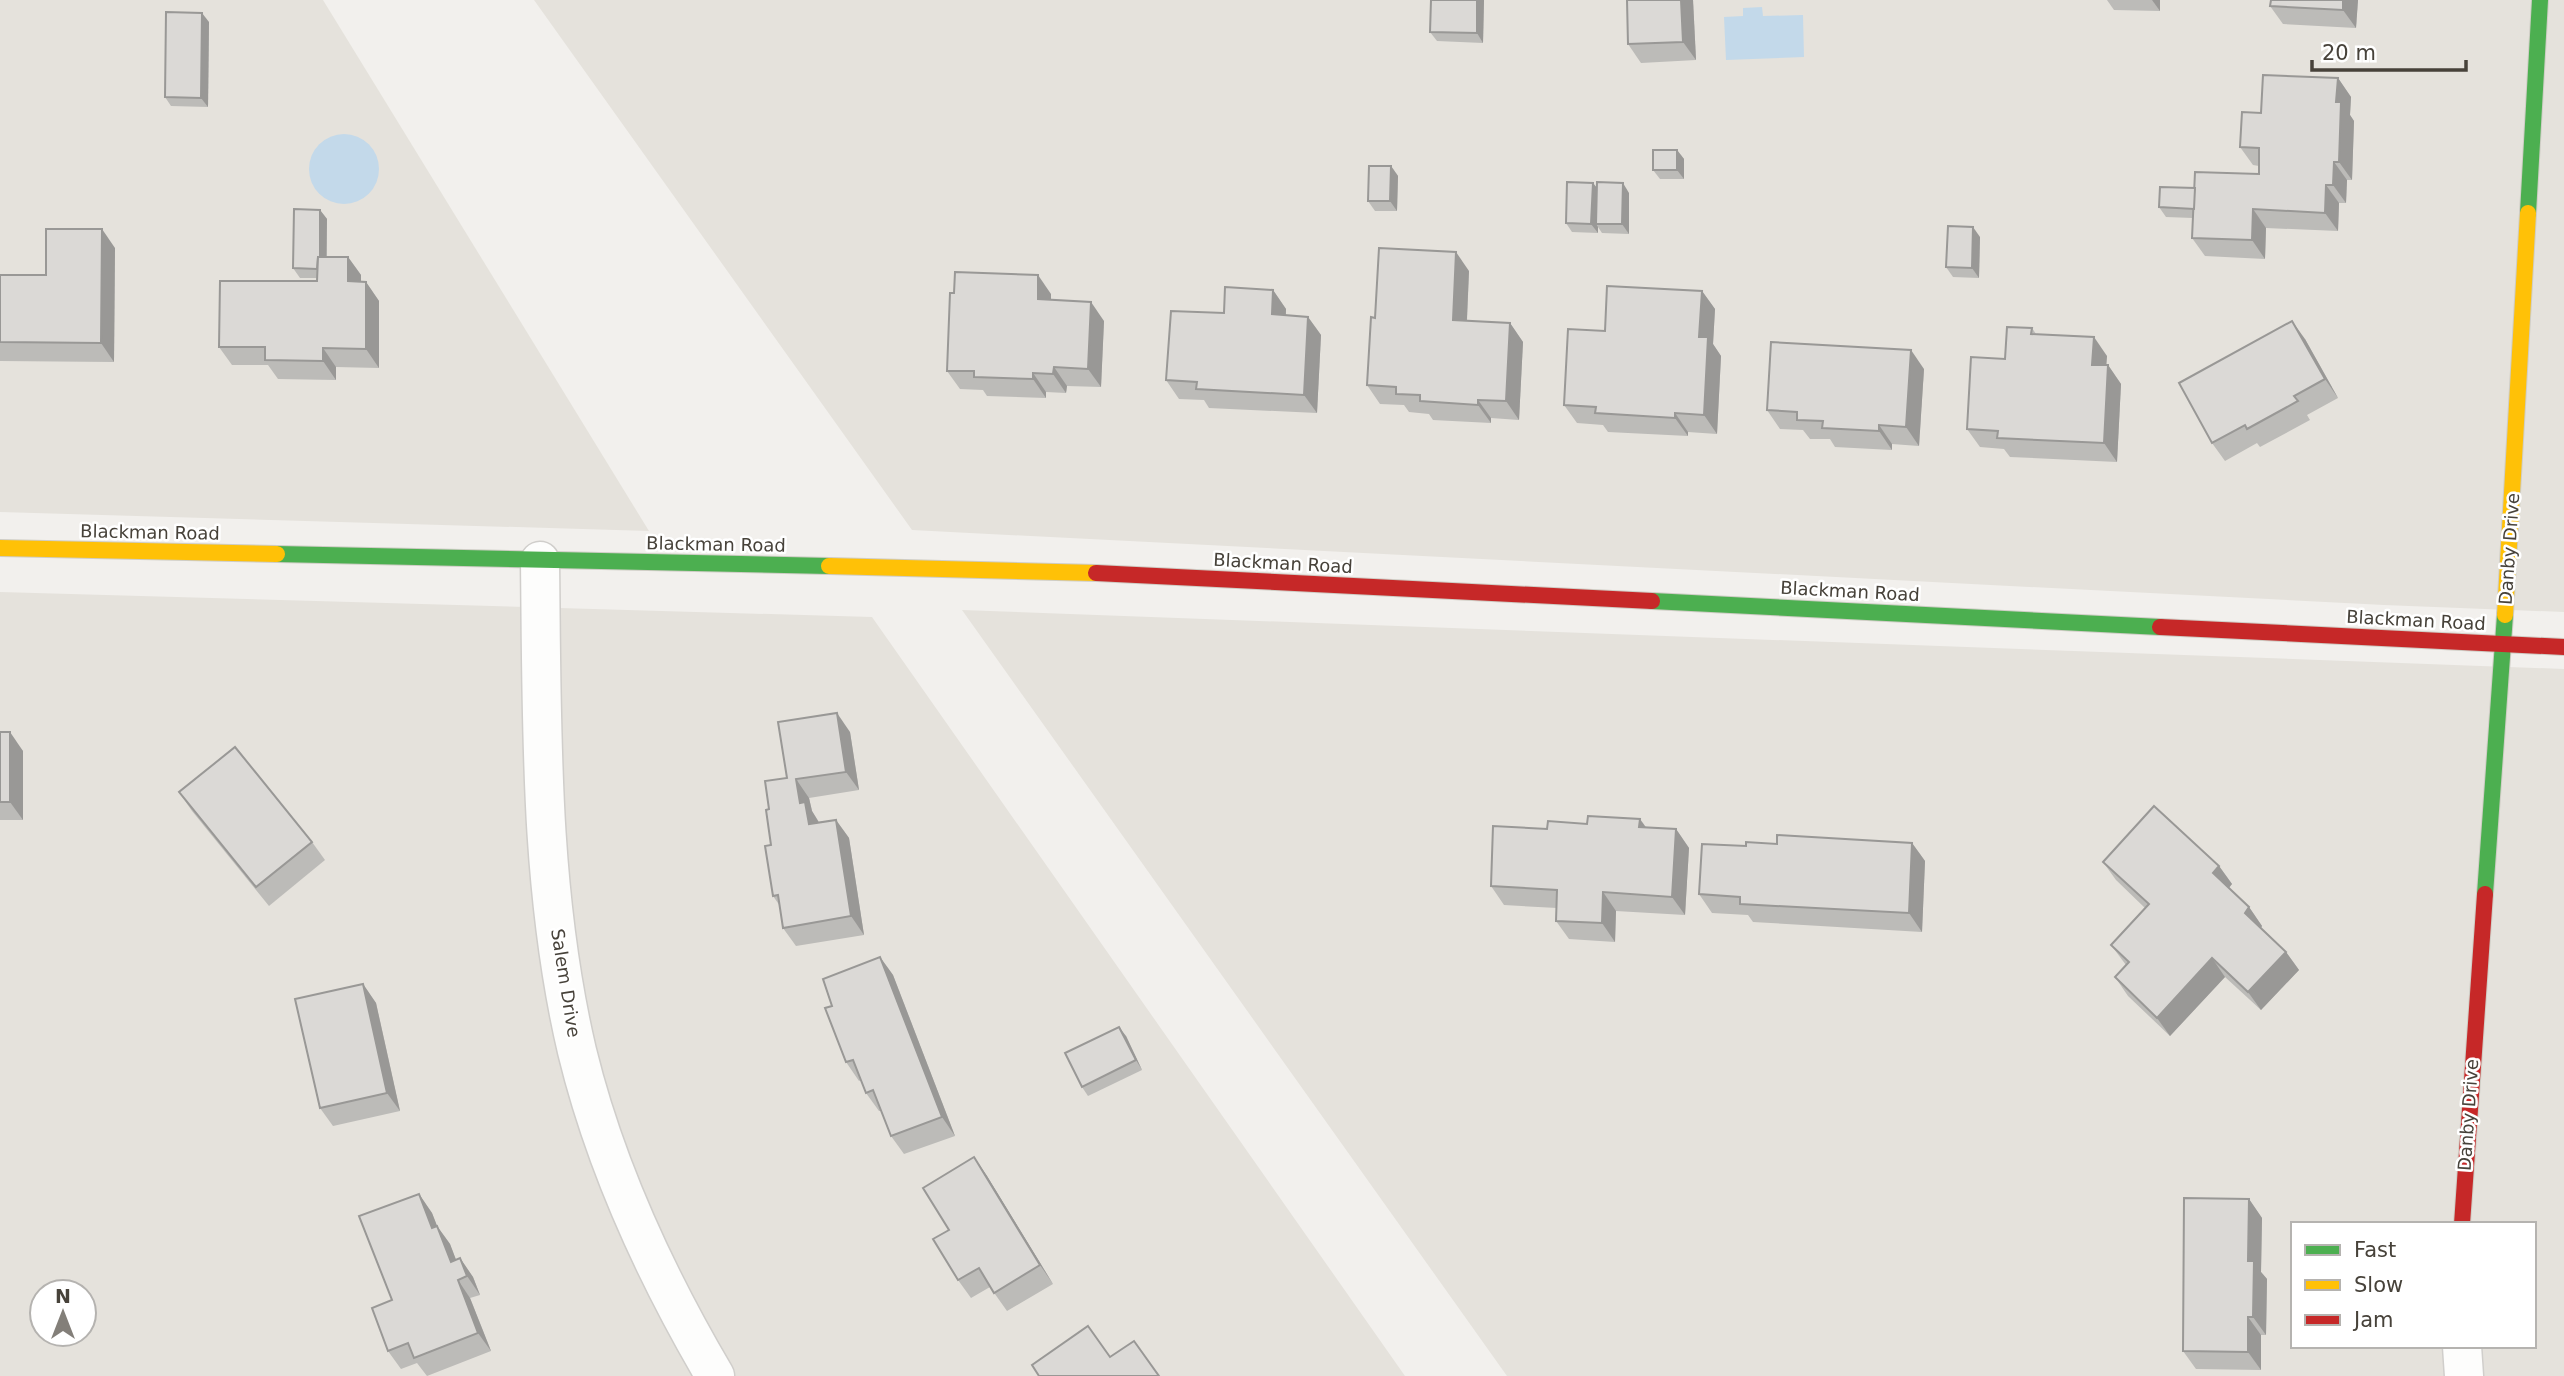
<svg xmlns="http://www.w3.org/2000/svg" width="2564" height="1376" font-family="'DejaVu Sans',sans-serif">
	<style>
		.residential { fill: #e5e2dc; fill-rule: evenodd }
		.water { fill: #c3d9ea }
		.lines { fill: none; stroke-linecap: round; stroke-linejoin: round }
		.street-casing { stroke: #d0cecb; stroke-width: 41 }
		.fast-casing { stroke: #cfcdc5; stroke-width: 18 }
		.slow-casing { stroke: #cfcdc5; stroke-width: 18 }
		.jam-casing { stroke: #cfcdc5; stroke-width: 18 }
		.street { stroke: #fdfdfc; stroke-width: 38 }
		.fast { stroke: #4caf50; stroke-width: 16 }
		.slow { stroke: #ffc107; stroke-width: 16 }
		.jam { stroke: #c62828; stroke-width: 16 }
		.wall { fill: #bcbbb8 }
		.shaded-wall { fill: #999896 }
		.building { fill: #dbd9d6; stroke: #999896; stroke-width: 2 }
		.labels { text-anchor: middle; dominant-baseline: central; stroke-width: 5; stroke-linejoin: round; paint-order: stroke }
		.street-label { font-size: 18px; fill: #47423a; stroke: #fff }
	</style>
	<rect width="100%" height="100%" fill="#f2f0ed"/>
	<g class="residential">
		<path d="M0,0h323l326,531 -649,-19z"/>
		<path d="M534,0h2030v612l-180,-7 -1472,-75z"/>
		<path d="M0,592l872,25 533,759h-1405zM42,1292h42v42h-42z"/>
		<path d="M962,610l1602,59v707h-1057zM2293,1224h241v122h-241z"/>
	</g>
	<g class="water">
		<path d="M1762,7l1,9 40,-1 1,42 -78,3 -2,-43 19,-1v-8z"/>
		<circle cx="344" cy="169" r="35"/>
	</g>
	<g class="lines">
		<defs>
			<g id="street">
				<path d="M540,561c2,163 -1,329 37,490 28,115 78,223 138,325"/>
				<path d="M2462,1346l2,30"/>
			</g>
			<g id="fast">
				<path d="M2528,213l12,-213"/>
				<path d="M277,554l552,12"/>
				<path d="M1652,601l508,26"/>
				<path d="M2485,894l20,-279"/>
			</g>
			<g id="slow">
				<path d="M0,548l277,6"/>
				<path d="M829,566l267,7"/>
				<path d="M2505,615l23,-402"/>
			</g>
			<g id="jam">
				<path d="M1096,573l556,28"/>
				<path d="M2160,627l404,20"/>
				<path d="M2462,1224l23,-330"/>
			</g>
		</defs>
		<use href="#street" class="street-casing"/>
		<use href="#fast" class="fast-casing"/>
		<use href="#slow" class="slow-casing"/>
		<use href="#jam" class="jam-casing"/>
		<use href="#street" class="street"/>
		<use href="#fast" class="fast"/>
		<use href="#slow" class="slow"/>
		<use href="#jam" class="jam"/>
	</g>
	<g class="wall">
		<path d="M1484,0l-1,43 -46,-2 -7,-9z"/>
		<path d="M1627,0h66l3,60 -55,3 -13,-19z"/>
		<path d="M2107,0h53v11l-46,-1z"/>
		<path d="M2271,0h92h-5l-2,28 -73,-4 -13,-18z"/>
		<path d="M209,22l-1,85 -37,-1 -6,-9z"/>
		<path d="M2338,78l13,19 -1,18 4,6 -2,59h-5l-1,23h-7l-1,28 -72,-3 -1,31 -60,-3 -13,-18 1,-20 -27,-1 -7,-10 36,-19 64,-14v-8l-6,-1 -13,-18z"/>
		<path d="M1677,150l7,9v20h-24l-7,-9z"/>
		<path d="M1391,166l7,10 -1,35h-22l-7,-10z"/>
		<path d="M1593,183l4,5 32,5v41l-27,-1 -4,-6v6l-26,-1 -6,-9z"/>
		<path d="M320,210l7,9v38h21l13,18v7h5l13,19v67l-43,-1v13l-58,-1 -10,-14h-36l-13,-18 98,-66v-3h-17l-7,-10z"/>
		<path d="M1980,237l-1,41 -26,-1 -7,-10z"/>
		<path d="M115,248l-1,114 -114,-1v-86h46z"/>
		<path d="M1469,271l-2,50 43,2 13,19 -4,78 -28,-2v5l-58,-3 -4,-6 -20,-2 -5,-7 -24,-1 -13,-19 8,-67z"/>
		<path d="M1273,290l13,19v6l22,2 13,18 -4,78 -108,-5 -5,-8 -25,-1 -13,-19 58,-67z"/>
		<path d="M1702,291l13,18 -2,35 8,12 -4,78 -29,-2v4l-80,-4 -5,-7 -26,-2 -13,-18 41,-74z"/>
		<path d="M1051,294v6l53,21 -3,66 -34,-1 -1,7 -20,-1v6l-59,-2 -4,-6 -23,-1 -13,-18z"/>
		<path d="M2032,328l4,6 71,22 -1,9h2l13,19 -4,78 -107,-5 -6,-8 -24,-2 -13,-18 38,-70z"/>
		<path d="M2305,339l33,59 -31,17 3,5 -50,27 -3,-4 -32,18 -13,-18z"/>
		<path d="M1924,369l-5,77 -27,-2v6l-57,-3 -5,-8h-20l-7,-9 -23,-1 -13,-19z"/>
		<path d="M0,732l23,19v69h-23z"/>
		<path d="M850,732l9,58 -50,8 3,13 7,11 17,-2 13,18 15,97 -68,11 -13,-18 -3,-22 -7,-10 -4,-87 18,-31z"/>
		<path d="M179,792l133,50 13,18 -56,46 -77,-95z"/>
		<path d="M1547,829h129l13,19 -4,67 -69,-4 -1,31 -46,-3 -13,-18 1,-13 -53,-3 -13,-19z"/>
		<path d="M1912,843l13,18 -3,71 -169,-10 -5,-7 -36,-2 -13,-19 47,-48 31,-2z"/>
		<path d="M2103,862l116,4 13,18 -3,4 20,19 13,19 -1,2 25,24 13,18 -38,40 -36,-33 -55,59 -42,-40 -13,-19 11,-12 -15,-20 34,-37 -29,-28z"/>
		<path d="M880,957l13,18 62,161 -51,18 -13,-18 -10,-25h-2l-13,-18 -5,-13 -2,1 -13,-19 -14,-56z"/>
		<path d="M363,984l13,19 24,108 -67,15 -13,-18z"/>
		<path d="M1126,1036l16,34 -54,26 -6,-9z"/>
		<path d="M974,1157l13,19 66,108 -46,27 -17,-24 -19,11 -13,-18 -9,-50z"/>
		<path d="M419,1194l13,19 5,13 13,18 6,16 4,-2 13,19 7,18 -10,3 21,53 -64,25 -10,-13 -16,6 -13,-18 4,-51z"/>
		<path d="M2249,1199l13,19 -1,54 6,7 -1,56h-5v35l-65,-1 -13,-18z"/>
	</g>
	<g class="shaded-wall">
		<path d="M1477,0h7l-1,43 -6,-10z"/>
		<path d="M1681,0h12l3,60 -13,-18z"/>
		<path d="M2152,0h8v11z"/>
		<path d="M2343,0h15l-2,28 -13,-18z"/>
		<path d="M202,13l7,9 -1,85 -7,-9z"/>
		<path d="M2338,78l13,19 -1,18 4,6 -2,59 -13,-18 -3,-60z"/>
		<path d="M1677,150l7,9v20l-7,-9z"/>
		<path d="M2334,162l13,18 -1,23 -13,-18z"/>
		<path d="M1391,166l7,10 -1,35 -7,-10z"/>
		<path d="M1593,183l7,9 -4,32 2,3v6l-7,-9z"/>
		<path d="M1623,183l6,10v41l-7,-10z"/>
		<path d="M2326,185l13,18 -1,28 -13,-18z"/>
		<path d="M2253,209l13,19 -1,31 -13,-19z"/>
		<path d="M320,210l7,9 -1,60 -6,-10z"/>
		<path d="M1973,227l7,10 -1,41 -7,-10z"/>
		<path d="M102,229l13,19 -1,114 -13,-19z"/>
		<path d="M1456,252l13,19 -3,68 -13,-19z"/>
		<path d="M348,257l13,18v25l-13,-19z"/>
		<path d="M1038,275l13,19v24l-13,-19z"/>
		<path d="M366,282l13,19v67l-13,-19z"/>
		<path d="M1273,290l13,19 -1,24 -13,-19z"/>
		<path d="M1702,291l13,18 -2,35 8,12 -4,78 -13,-19 -5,-78z"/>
		<path d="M1091,302l13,19 -3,66 -13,-18z"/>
		<path d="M1308,317l13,18 -4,78 -13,-18z"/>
		<path d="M2292,321l13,18 33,59 -13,-19z"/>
		<path d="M1510,323l13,19 -4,78 -13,-19z"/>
		<path d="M2094,337l13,19 -2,27 -13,-18z"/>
		<path d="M323,348l13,19v13l-13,-19z"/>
		<path d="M1911,350l13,19 -5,77 -13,-19z"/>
		<path d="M2108,365l13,19 -4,78 -13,-19z"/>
		<path d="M1054,367l13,19 -1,7 -13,-19z"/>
		<path d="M1033,373l13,19v6l-13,-19z"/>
		<path d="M1478,400l13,18v5l-13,-18z"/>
		<path d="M1675,413l13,19v4l-13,-18z"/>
		<path d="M1879,425l13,19v6l-13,-19z"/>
		<path d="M837,713l13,19 9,58 -13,-18z"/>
		<path d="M10,732l13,19v69l-13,-18z"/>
		<path d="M796,779l13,19 3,13 6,10 4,21 -13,-18 -9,-21z"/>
		<path d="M1640,819l13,18 -14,-10z"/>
		<path d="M836,820l13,18 15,97 -13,-19z"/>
		<path d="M1676,829l13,19 -4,67 -13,-18z"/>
		<path d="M1912,843l13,18 -3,71 -13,-19z"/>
		<path d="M2219,866l13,18 -6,7 -13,-18z"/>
		<path d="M1603,892l13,19 -1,31 -13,-19z"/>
		<path d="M2249,907l13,19 -4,6 -13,-19z"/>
		<path d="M2286,952l13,18 -38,40 -13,-18z"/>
		<path d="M880,957l13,18 62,161 -13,-19z"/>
		<path d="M2212,958l13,19 -55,59 -13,-18z"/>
		<path d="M363,984l13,19 24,108 -13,-18z"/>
		<path d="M1119,1027l7,9 16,34 -6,-10z"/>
		<path d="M974,1157l13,19 66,108 -13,-19z"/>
		<path d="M419,1194l13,19 13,33 -13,-18z"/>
		<path d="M2249,1199l13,19 -1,54 6,7 -1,56 -13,-18 -5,-56z"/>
		<path d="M437,1226l13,18 13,34 -12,-16z"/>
		<path d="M460,1258l13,19 7,18 -13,-19z"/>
		<path d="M458,1280l12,18 21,53 -13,-18z"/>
		<path d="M2248,1317l13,18v35l-13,-18z"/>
	</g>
	<g class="building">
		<path d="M1431,0h46v33l-47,-1z"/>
		<path d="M1627,0h54l2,42 -55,2z"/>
		<path d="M2271,0h72v10l-73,-4z"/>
		<path d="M166,12l36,1 -1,85 -36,-1z"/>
		<path d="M2263,75l75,3 -2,24h5l-2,60h-5l-1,23h-7l-1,28 -72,-4 -1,31 -60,-2 3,-66 64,2v-26l-19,-1 2,-35 19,1z"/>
		<rect x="1653" y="150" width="24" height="20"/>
		<path d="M1369,166h22l-1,35h-22z"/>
		<path d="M1567,182l26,1 -2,41 -25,-1z"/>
		<path d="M1597,182l26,1 -1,41h-26z"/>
		<path d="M2160,187l35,1 -1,21 -35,-2z"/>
		<path d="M294,209l26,1v47h-2l-1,12 -24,-1z"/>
		<path d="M1948,226l25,1 -1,41 -26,-1z"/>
		<path d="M46,229h56l-1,114 -101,-1v-67h46z"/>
		<path d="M1379,248l77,4 -3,68 57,3 -4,78 -28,-1v5l-58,-4v-6l-24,-1v-7l-29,-2 4,-68 4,1z"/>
		<path d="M318,257h30v24l18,1v67l-43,-1v13l-58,-1v-13h-46l1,-66h97z"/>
		<path d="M955,272l83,3v24l53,3 -3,67 -34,-2 -1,7 -20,-1v6l-59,-2v-6h-27l3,-78h4z"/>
		<path d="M1607,286l95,5 -3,46h9l-4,78 -29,-2v5l-80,-5 1,-6 -32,-2 4,-76 37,2z"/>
		<path d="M1225,287l48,3 -1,24 36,3 -4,78 -108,-6 1,-7 -31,-2 5,-69 53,2z"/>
		<path d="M2292,321l33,58 -31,17 4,5 -51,28 -2,-4 -33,18 -33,-60z"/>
		<path d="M2007,327l25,1 -1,6 63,3 -2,28h16l-4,78 -107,-5 1,-7 -31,-2 4,-72 34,2z"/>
		<path d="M1771,342l140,8 -5,77 -27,-2v6l-57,-3 1,-7 -26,-1v-8l-30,-2z"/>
		<path d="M837,713l9,59 -50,7 4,24 5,-1 4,22 27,-4 15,96 -68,12 -5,-33 -5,1 -8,-50 6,-1 -5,-35 3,-1 -4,-28 22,-3 -9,-56z"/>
		<rect x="0" y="732" width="10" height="70"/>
		<path d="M235,747l77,95 -56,45 -77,-95z"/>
		<path d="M2154,806l65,60 -6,7 36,34 -4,6 41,39 -38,40 -36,-34 -55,60 -42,-41 14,-15 -18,-17 38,-41 -46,-42z"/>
		<path d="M1588,816l52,3 -1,8 37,2 -4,68 -69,-5 -1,31 -46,-2 1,-31 -66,-4 2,-60 54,3 1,-8 39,3z"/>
		<path d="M1777,835l135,8 -3,70 -169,-9v-7l-41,-3 3,-50 44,2v-4l31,2z"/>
		<path d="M880,957l62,160 -51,19 -18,-46 -7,3 -13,-33 -7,2 -21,-54 7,-2 -9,-27z"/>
		<path d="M363,984l24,109 -67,15 -25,-109z"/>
		<path d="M1119,1027l17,33 -54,27 -17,-34z"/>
		<path d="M974,1157l66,108 -46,28 -15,-25 -21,12 -25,-41 16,-9 -26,-42z"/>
		<path d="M419,1194l13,34 5,-2 14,36 9,-4 7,18 -9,4 20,53 -64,25 -6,-15 -20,8 -16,-43 20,-8 -33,-84z"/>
		<path d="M2184,1198l65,1 -1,62h6l-1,56h-5v35l-65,-1z"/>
		<path d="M1088,1326l22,31 24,-16 25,35h-120l-7,-11z"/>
	</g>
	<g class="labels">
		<g class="street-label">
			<text transform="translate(150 532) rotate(1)">Blackman Road</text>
			<text transform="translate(716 544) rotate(1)">Blackman Road</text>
			<text transform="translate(2509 549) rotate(-86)">Danby Drive</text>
			<text transform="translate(1283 563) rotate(3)">Blackman Road</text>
			<text transform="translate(1850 591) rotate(3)">Blackman Road</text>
			<text transform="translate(2416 620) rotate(3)">Blackman Road</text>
			<text transform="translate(566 983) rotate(81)">Salem Drive</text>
			<text transform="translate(2468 1115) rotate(-86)">Danby Drive</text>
		</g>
	</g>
	<rect x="2291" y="1222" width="245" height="126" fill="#ffffff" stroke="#b5b3b0" stroke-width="2"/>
	<rect x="2305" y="1245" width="35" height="10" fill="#4caf50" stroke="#b5b3b0" stroke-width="2"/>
	<text x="2354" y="1257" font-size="21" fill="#47423a">Fast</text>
	<rect x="2305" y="1280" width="35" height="10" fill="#ffc107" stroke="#b5b3b0" stroke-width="2"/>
	<text x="2354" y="1292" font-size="21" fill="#47423a">Slow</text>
	<rect x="2305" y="1315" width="35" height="10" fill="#c62828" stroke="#b5b3b0" stroke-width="2"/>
	<text x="2354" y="1327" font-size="21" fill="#47423a">Jam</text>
	<g transform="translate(63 1313)"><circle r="33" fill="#ffffff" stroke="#b5b3b0" stroke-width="2"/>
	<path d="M0-5L12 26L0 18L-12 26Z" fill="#837f79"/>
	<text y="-10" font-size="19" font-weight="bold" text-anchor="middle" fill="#47423a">N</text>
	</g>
	<path d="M2312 60v10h154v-10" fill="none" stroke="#47423a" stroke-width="3.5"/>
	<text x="2322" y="60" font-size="21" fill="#47423a" stroke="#ffffff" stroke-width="5" paint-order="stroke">20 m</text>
</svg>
